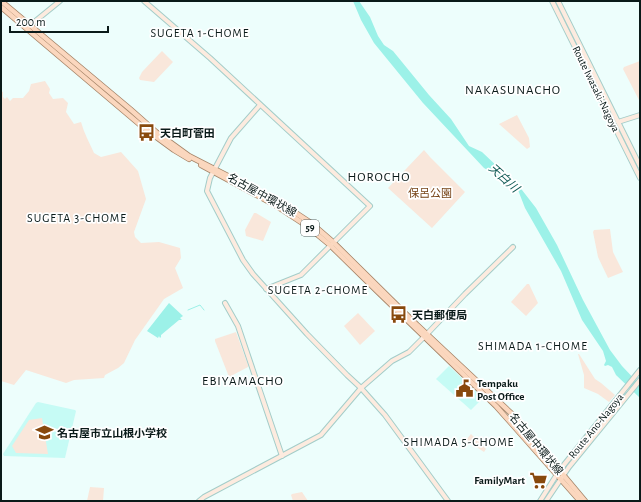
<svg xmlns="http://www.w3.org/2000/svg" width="641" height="502" font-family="'Alegreya Sans','Noto Sans JP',sans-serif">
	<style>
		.built { fill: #c6fbf5 }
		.green { fill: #f9e7db }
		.water { fill: #9cf1e8 }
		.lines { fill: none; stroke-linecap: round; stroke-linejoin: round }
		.stream { stroke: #9cf1e8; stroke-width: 1 }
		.secondary-casing { stroke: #a4cdc9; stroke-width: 6 }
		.primary-casing { stroke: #a58468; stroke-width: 6 }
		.secondary { stroke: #fdebdf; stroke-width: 4 }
		.primary { stroke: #fbd7be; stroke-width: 4.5 }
		.labels { text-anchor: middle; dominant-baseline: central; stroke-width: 3.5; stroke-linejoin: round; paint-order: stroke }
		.shield { fill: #fff; stroke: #545f5e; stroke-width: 1 }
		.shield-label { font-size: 10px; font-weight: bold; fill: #0a1a19 }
		.street-label { font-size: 11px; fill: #0a1a19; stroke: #fff }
		.poi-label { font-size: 11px; font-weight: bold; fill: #0a1a19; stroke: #fff; text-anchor: start }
		.park-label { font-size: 11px; fill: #764316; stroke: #fff }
		.neighbourhood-label { font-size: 12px; letter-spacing: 1px; fill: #0a1a19; stroke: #fff }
		.water-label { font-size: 12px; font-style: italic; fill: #125b56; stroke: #fff }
		.quarter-label { font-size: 13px; letter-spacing: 1px; fill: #0a1a19; stroke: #fff }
	</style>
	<rect width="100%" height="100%" fill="#edfefc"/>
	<g class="built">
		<path d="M449,366l34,32 -12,12 -35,-31z"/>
		<path d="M38,402l37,8 1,1 -11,47 -61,-2 -1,-2 33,-51z"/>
	</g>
	<g class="green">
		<path d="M162,51l11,11 -19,20 -14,-2 -1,-2 3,-6 19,-20z"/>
		<path d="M640,61v41l-17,-33 1,-2z"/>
		<path d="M45,81l5,8 -1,4 4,6 10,-1 5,5 -2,9 8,12 7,-2c3,11 8,20 13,31l7,4 20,-5 17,19 8,28 -12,33 1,5 6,6 18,-1 21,6 1,10 -6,10 8,20 -19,11 -29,41 -11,23 -6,5 -13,7 -1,3 -30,2 -8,3 -40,-13 -12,15 -13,-4v-290l2,1v5l2,2 2,-2 3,4 3,-3h10l6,-7 2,-7z"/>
		<path d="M517,115l12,23 1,9 -3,2 -28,-25z"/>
		<path d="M424,150l6,7 35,35 -33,36 -44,-40z"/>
		<path d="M254,213h2l15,9 -8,19 -17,-5 -1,-6z"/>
		<path d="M610,229l3,23 10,20 -15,6 -10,-21 -5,-25 1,-2z"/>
		<path d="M527,284h2l9,19 -12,13 -15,-14z"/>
		<path d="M358,313l17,18 -15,14 -16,-19z"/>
		<path d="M236,332l12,33v2l-19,10 -14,-36v-2z"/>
		<path d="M578,354h1l16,25 6,4 14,12 -6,7 -11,-8 -14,-6v-13z"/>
		<path d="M42,418l6,36 -32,-1 -4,-7 17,-26z"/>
		<path d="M471,434l15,15 -2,3 -18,-12z"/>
		<path d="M90,487l14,1 -1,13h-16z"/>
		<path d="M302,492l6,9h-15l-2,-6 1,-1z"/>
	</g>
	<g class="water">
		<path d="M353,1h6l11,16 8,19 6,9 9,6 36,44 22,24 18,27 13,6 40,38 14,18 21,37 26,55 27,50 12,16 18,19v13l-24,-23 -4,-8 -4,-2 -3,1 -1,-1 2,-4 -3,-10 -21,-31 -21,-49 -36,-63 -7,-18 -12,-9 -22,-13 -61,-65 -49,-60 -13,-23z"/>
		<path d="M169,303l14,13 -3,2 2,2h-3l-18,15v2l-1,1 -1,-2 -1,2 -11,-7z"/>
	</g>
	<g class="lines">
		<g class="stream">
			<path d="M1,19v-5"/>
			<path d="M188,310l12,-5 4,5"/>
		</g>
		<defs>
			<g id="secondary">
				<path d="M144,1l66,57 160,148 -69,69 -35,14"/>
				<path d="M552,1l88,177"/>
				<path d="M558,1l82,165"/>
				<path d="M28,27l32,-26"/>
				<path d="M618,122l22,-7"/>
				<path d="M225,303l13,23 44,130"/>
				<path d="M199,501l5,-4 117,-62 40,-47 -14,-13 -40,-41 -54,-60 -10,-14 -36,-69 3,-13 21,-40 29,-33"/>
				<path d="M448,501l-63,-86 -24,-27 31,-27 17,-9 18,-18 38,-40 48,-47"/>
				<path d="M540,501l19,-30 81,-101"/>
				<path d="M546,501l23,-34 71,-87"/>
			</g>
			<g id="primary">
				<path d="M1,1l129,108 26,23 33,24 90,46 32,21 22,19 84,83 96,90 72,86"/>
				<path d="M1,7l143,121 30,22 15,9"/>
				<path d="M201,165l74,40 32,21 23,19 47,46 119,115 84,95"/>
			</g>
		</defs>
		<use href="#secondary" class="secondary-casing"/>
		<use href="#primary" class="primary-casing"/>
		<use href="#secondary" class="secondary"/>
		<use href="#primary" class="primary"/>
	</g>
	<defs>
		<symbol id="bus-bare" viewBox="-9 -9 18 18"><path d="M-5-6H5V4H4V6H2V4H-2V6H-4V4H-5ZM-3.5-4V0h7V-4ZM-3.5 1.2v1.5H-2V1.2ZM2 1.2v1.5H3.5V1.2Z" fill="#88490d" stroke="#fff" stroke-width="2.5" paint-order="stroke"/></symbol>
		<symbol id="civic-bare" viewBox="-9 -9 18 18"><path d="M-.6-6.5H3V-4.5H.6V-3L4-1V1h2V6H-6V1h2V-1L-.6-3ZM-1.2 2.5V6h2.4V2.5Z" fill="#88490d" stroke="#fff" stroke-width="2.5" paint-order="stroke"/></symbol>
		<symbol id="school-bare" viewBox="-9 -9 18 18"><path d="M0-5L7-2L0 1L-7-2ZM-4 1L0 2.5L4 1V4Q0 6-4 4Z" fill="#88490d" stroke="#fff" stroke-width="2.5" paint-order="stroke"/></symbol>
		<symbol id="supermarket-bare" viewBox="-9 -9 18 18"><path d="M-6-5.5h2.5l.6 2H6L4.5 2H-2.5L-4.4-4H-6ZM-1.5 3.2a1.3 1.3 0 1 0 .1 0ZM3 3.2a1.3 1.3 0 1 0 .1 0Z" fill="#88490d" stroke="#fff" stroke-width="2.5" paint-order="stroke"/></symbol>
	</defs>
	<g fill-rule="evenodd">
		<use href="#bus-bare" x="134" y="120" width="25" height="25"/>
		<use href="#bus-bare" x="386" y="302" width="25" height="25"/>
		<use href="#civic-bare" x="452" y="376" width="25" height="25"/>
		<use href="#school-bare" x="32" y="420" width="25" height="25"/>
		<use href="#supermarket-bare" x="526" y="468" width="25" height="25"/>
	</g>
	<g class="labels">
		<rect class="shield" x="301" y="220" width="18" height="16" rx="3"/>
		<g class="shield-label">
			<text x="310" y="228">59</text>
		</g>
		<g class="street-label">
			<text transform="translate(596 89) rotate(64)">Route Iwasaki-Nagoya</text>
			<text transform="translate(262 195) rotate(29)">名古屋中環状線</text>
			<text transform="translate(596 426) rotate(-51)">Route Ano-Nagoya</text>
			<text transform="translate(536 444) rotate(50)">名古屋中環状線</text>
		</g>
		<g class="poi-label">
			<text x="160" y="133">天白町菅田</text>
			<text x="412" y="315">天白郵便局</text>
			<text x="477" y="383">Tempaku<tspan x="477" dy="13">Post Office</tspan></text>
			<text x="57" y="433">名古屋市立山根小学校</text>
			<text x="525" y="480" text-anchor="end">FamilyMart</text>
		</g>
		<g class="park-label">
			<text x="430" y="193">保呂公園</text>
		</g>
		<g class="neighbourhood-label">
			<text x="200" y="33">SUGETA 1-CHOME</text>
			<text x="77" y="218">SUGETA 3-CHOME</text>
			<text x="318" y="290">SUGETA 2-CHOME</text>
			<text x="533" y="346">SHIMADA 1-CHOME</text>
			<text x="459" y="442">SHIMADA 5-CHOME</text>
		</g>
		<g class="water-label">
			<text transform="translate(504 178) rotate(42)">天白川</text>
		</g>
		<g class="quarter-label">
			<text x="513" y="90">NAKASUNACHO</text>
			<text x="379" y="177">HOROCHO</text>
			<text x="243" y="381">EBIYAMACHO</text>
		</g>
	</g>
	<rect width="641" height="502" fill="none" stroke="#0a1a19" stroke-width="4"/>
	<path d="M10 26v6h98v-6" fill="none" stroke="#0a1a19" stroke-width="2"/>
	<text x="16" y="26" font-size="12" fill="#0a1a19" stroke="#ffffff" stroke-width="3" paint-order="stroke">200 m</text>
</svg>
